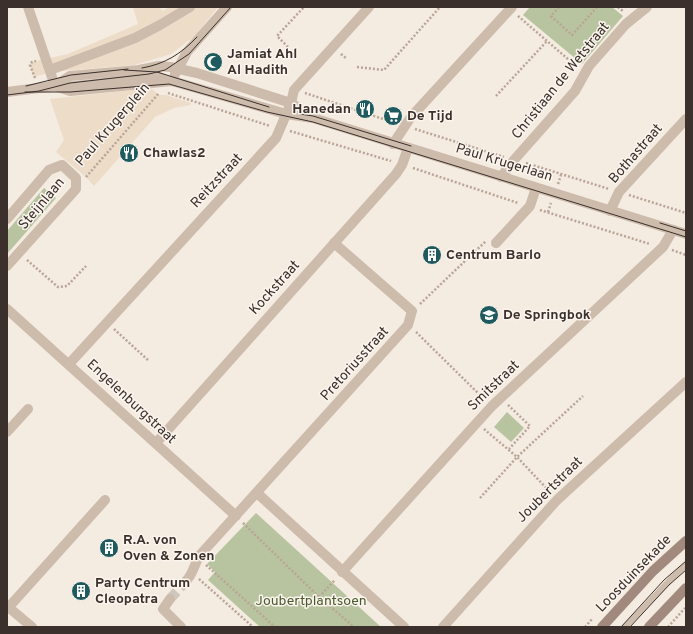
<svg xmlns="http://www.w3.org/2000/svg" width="693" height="634" font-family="Overpass,sans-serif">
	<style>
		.green { fill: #b8c4a0 }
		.plaza { fill: #ecdcc8 }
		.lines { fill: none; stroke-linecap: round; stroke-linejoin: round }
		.street-tunnel { stroke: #cfc6bd; stroke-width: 10; stroke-dasharray: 10 5; stroke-linecap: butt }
		.path { stroke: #b9a596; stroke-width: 2.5; stroke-dasharray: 2 2; stroke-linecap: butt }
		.lane { stroke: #cdbbac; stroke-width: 6 }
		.street { stroke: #cdbbac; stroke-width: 10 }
		.secondary { stroke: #a18a7d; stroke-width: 10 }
		.tram { stroke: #3b302b; stroke-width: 1 }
		.labels { text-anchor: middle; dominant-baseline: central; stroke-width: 3; stroke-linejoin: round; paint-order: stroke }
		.poi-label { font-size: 14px; font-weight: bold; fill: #3b302b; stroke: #fbf5ee; text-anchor: start }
		.street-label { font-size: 14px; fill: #3b302b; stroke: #fbf5ee }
		.park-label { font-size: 14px; fill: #4a5a2e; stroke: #fbf5ee }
	</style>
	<rect width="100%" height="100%" fill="#f4ebe1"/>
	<g class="green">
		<path d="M530,7h82l11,9 -41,48 -59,-49z"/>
		<path d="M44,188l12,10 -49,56v-23z"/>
		<path d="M507,412l17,16 -13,14 -17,-15z"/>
		<path d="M256,513l125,114h-121l-52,-47 7,-8 -8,-8z"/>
	</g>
	<g class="plaza">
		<path d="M133,7h25l5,4 6,-4h49l-23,29 -24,18 -37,11 -84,7 -16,5 -4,-12 2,-3 36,-8 70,-30z"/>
		<path d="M151,88l8,7h7l25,8 -1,2 -16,3 -19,9 -61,69 -8,-9 -30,-25 8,-12 -14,-41z"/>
	</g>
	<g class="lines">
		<path class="street-tunnel" d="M170,599l17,-19"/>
		<g class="path">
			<path d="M559,7l-8,9 21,19 25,-28"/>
			<path d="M618,7l6,5"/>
			<path d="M518,16l58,50"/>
			<path d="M288,47l-11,-11 27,-29"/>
			<path d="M341,54l6,5"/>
			<path d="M357,67l27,3 56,-63"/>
			<path d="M35,78l-5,-13 2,-3 4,-1"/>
			<path d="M168,93l102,33"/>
			<path d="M305,93l90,30"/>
			<path d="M496,96l51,-55"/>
			<path d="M415,129l89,28"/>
			<path d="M290,131l101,30"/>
			<path d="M526,163l83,26"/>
			<path d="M413,168l105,35"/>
			<path d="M86,177l73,-84"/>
			<path d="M558,184l3,-9"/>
			<path d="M629,195l57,18"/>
			<path d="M540,210l110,34"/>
			<path d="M548,212l3,-9"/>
			<path d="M672,250l14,5"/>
			<path d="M27,260l31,27 9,-1 19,-20"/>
			<path d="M420,304l66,-63"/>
			<path d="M114,329l35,32"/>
			<path d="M416,332l68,67"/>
			<path d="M508,405l22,21 -21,23"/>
			<path d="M484,429l33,28 33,35"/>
			<path d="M480,498l37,-41 66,-61"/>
			<path d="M243,523l76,74 35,30"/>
			<path d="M206,565l69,62"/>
			<path d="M199,579l54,48"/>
			<path d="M319,597l16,-17"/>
			<path d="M585,627l8,-9"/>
			<path d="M668,627l17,-19"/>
		</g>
		<g class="lane">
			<path d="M58,86l101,-11 11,5"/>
			<path d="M625,627l47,-49 14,-13"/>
		</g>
		<g class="street">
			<path d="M28,7l27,79"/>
			<path d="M50,70l85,-32 25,-13 30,-18"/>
			<path d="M175,74l12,-22 40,-45"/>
			<path d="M55,86l15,-10 69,-6 20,-4 11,1 27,6 94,30 21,14"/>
			<path d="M7,92l48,-6 15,5 102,-10 114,33 27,4 373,116"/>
			<path d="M393,144l18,-27 101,-110"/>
			<path d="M501,177l13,-17 61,-69 14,-25 37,-42 21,-17"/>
			<path d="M610,211l9,-19 67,-73"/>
			<path d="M7,219l42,-49 13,-5 14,13v11l-69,77"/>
			<path d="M496,243l34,-37 6,-18"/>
			<path d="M7,309l229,207"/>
			<path d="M69,364l207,-226 15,-35 3,-13 75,-83"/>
			<path d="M7,432l21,-23"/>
			<path d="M156,443l240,-269 6,-9 6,-17"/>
			<path d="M257,493l147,134"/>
			<path d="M342,572l150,-166 171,-159 10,-17"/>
			<path d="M187,580c7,-8 7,-16 13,-25l208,-230 4,-14 -78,-68"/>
			<path d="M170,599l-7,10 18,18"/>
			<path d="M7,606l25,21"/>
			<path d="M8,608l97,-108"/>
			<path d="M443,627l114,-127 129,-118"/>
		</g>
		<g class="secondary">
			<path d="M602,627l51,-56 33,-30"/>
			<path d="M649,627l37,-39"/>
		</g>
		<g class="tram">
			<path d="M142,68c23,-4 39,-14 55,-31"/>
			<path d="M124,70l33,2 112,35"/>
			<path d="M26,86l45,-11 57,-6"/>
			<path d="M25,92h45l99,-8 98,28 46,10 373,115"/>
			<path d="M7,95l32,-4 31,-8 79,-9 16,-4 24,-16 42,-47"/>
			<path d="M300,114l13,2 98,30"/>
			<path d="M660,223l26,8"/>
			<path d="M621,627l43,-47 22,-19"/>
			<path d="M630,627l39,-42 17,-15"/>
		</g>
	</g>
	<defs>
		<symbol id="mosque-disc" viewBox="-11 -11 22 22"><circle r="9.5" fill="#1f5a5e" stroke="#fbf5ee"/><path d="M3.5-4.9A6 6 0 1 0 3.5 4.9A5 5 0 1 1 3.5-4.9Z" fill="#fff"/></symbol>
		<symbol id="restaurant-disc" viewBox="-11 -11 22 22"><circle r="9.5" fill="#1f5a5e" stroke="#fbf5ee"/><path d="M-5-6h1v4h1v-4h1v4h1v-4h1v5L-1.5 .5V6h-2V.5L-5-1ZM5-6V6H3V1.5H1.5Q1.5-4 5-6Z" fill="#fff"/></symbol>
		<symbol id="supermarket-disc" viewBox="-11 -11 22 22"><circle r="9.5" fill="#1f5a5e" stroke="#fbf5ee"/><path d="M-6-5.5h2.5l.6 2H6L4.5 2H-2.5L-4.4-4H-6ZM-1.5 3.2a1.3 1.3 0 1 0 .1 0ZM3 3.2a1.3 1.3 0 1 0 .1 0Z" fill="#fff"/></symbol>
		<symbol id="building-disc" viewBox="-11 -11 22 22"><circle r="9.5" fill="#1f5a5e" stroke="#fbf5ee"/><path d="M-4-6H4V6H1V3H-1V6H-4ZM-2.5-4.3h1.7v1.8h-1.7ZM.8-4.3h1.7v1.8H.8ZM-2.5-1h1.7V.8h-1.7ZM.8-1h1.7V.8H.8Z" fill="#fff"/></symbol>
		<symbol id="school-disc" viewBox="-11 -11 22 22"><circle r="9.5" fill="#1f5a5e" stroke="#fbf5ee"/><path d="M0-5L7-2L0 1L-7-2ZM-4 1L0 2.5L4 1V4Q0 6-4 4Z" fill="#fff"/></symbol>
	</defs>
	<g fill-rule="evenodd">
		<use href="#mosque-disc" x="202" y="51" width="22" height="22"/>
		<use href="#restaurant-disc" x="354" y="98" width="22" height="22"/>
		<use href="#supermarket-disc" x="382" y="105" width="22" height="22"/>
		<use href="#restaurant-disc" x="118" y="142" width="22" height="22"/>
		<use href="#building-disc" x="421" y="244" width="22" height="22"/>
		<use href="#school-disc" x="478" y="304" width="22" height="22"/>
		<use href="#building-disc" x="98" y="537" width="22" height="22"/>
		<use href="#building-disc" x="70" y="580" width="22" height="22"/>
	</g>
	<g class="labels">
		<g class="poi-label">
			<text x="227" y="54">Jamiat Ahl<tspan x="227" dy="16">Al Hadith</tspan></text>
			<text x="351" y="109" text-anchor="end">Hanedan</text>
			<text x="407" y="116">De Tijd</text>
			<text x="143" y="153">Chawlas2</text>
			<text x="446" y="255">Centrum Barlo</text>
			<text x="503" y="315">De Springbok</text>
			<text x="123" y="540">R.A. von<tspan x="123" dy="16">Oven &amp; Zonen</tspan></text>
			<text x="95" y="583">Party Centrum<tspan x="95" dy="16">Cleopatra</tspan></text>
		</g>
		<g class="street-label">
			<text transform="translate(561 81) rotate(-51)">Christiaan de Wetstraat</text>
			<text transform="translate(113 125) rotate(-49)">Paul Krugerplein</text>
			<text transform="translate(636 154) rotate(-49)">Bothastraat</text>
			<text transform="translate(504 163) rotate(17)">Paul Krugerlaan</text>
			<text transform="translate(217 181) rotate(-47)">Reitzstraat</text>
			<text transform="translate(42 204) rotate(-50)">Steijnlaan</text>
			<text transform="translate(275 288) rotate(-48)">Kockstraat</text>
			<text transform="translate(355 364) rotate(-48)">Pretoriusstraat</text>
			<text transform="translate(494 386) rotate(-44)">Smitstraat</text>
			<text transform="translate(131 402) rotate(43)">Engelenburgstraat</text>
			<text transform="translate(550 490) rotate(-45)">Joubertstraat</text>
			<text transform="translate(634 574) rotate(-46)">Loosduinsekade</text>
		</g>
		<g class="park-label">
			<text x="311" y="601">Joubertplantsoen</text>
		</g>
	</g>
	<rect width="693" height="634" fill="none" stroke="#3b302b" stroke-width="16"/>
</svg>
